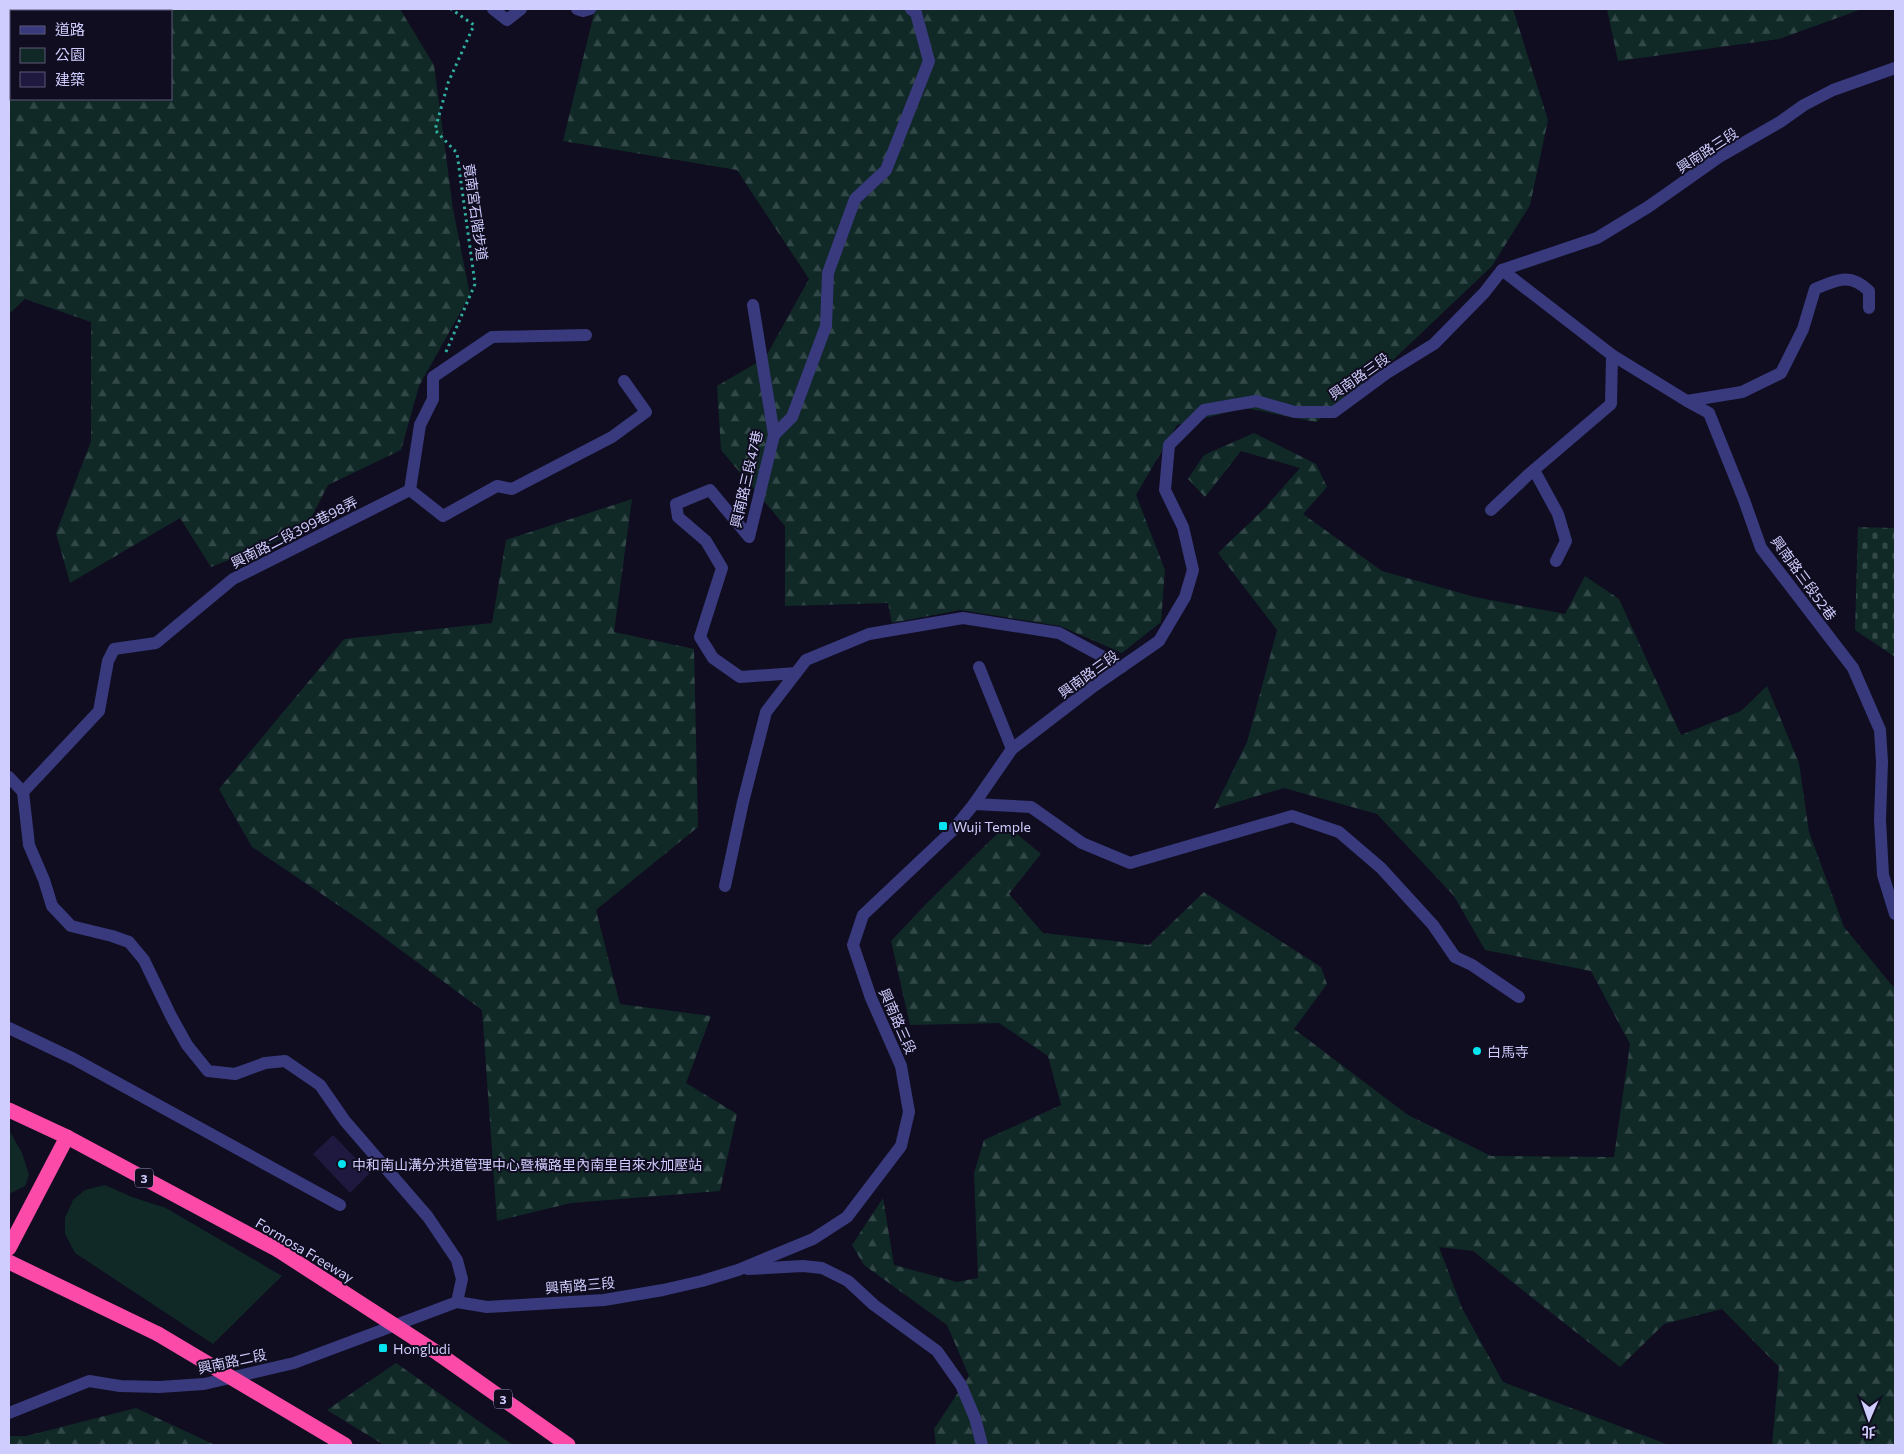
<svg xmlns="http://www.w3.org/2000/svg" width="1904" height="1454" font-family="Commissioner,'Noto Sans TC',sans-serif">
	<style>
		.green { fill: #102927 }
		.forest { fill: url(#forest-firs) }
		.cemetery { fill: url(#cemetery-stones) }
		.building { fill: #1f193f }
		.lines { fill: none; stroke-linecap: round; stroke-linejoin: round }
		.path { stroke: #30ada0; stroke-width: 3; stroke-dasharray: 2.5 4; stroke-linecap: butt }
		.minor { stroke: #39397d; stroke-width: 12 }
		.highway { stroke: #fb4aa7; stroke-width: 15 }
		.highway-bridge { stroke: #fb4aa7; stroke-width: 15 }
		.poi-dot { fill: #06e3f0; stroke: #0f0d1f; stroke-width: 2 }
		.labels { text-anchor: middle; dominant-baseline: central; stroke-width: 4; stroke-linejoin: round; paint-order: stroke }
		.shield { fill: #0f0d1f; stroke: #9593bb; stroke-width: 1 }
		.shield-label { font-size: 12px; font-weight: bold; fill: #cfccfe }
		.street-label { font-size: 14px; fill: #cfccfe; stroke: #0f0d1f }
		.poi-label { font-size: 14px; fill: #cfccfe; stroke: #0f0d1f; text-anchor: start }
	</style>
	<defs>
		<pattern id="forest-firs" width="22" height="20" patternUnits="userSpaceOnUse" patternTransform="scale(1.25)"><rect width="22" height="20" fill="#102927"/><path d="M5 1l3.5 6h-7zM16 11l3.5 6h-7z" fill="#324747"/></pattern>
		<pattern id="cemetery-stones" width="16" height="16" patternUnits="userSpaceOnUse" patternTransform="scale(1.25)"><rect width="16" height="16" fill="#102927"/><path d="M2 7V4a2 2 0 0 1 4 0v3zM10 15v-3a2 2 0 0 1 4 0v3z" fill="#324747"/></pattern>
	</defs>
	<rect width="100%" height="100%" fill="#0f0d1f"/>
	<g class="green">
		<path d="M9,1130l13,23 7,22 -4,11 -16,8z"/>
		<path d="M105,1185l27,12 34,11 116,68 -69,68 -138,-91 -10,-19v-16l8,-18 12,-10z"/>
	</g>
	<g class="forest">
		<path d="M48,9h352l34,56 19,144 17,86 -51,91 -18,64 -73,35 -23,45 -94,37 -31,-49 -110,65 -14,-50 35,-92v-119l-66,-23 -16,15v-235l2,-4v24h160v-88h-124z"/>
		<path d="M595,9h918l35,111 -18,85 -38,61 -99,94 -77,62 -71,-14 -68,17 -41,70 29,75 -4,52 -39,31 -62,-27 -100,-16 -68,13 -4,-20 -103,3v-80l-64,-76 -4,-64 48,-28 44,-79 -72,-109 -174,-29z"/>
		<path d="M1607,9h255l-83,30 -161,22z"/>
		<path d="M1254,433l62,31 11,23 -24,27 79,57 93,26 90,17 20,-38 34,23 62,136 60,-24 26,-25 32,77 10,69 35,95 51,62v456h-123l7,-78 -57,-58 -58,15 -44,43 -147,-116 -34,-4 23,61 41,74 166,63h-733l-2,-16 35,-53 -22,-51 -83,-60 -12,-20 31,-47 11,67 63,17 21,-4 -4,-105 10,-33 77,-35 -13,-49 -49,-33 -89,2 -19,-84 36,-38 79,-78 35,29 -32,40 34,39 106,12 55,-53 117,75 6,17 -33,45 114,86 83,41 123,1 16,-113 -39,-73 -106,-21 -31,-54 -77,-82 -93,-26 -70,21 33,-67 30,-112 -59,-77 45,-43 37,-42 -59,-17 -36,46 -17,-18 16,-24z"/>
		<path d="M632,499l-18,133 80,17 4,178 -102,83 24,94 91,12 -25,67 51,31 -17,77 -149,12 -74,18 -15,-211 -122,-90 -108,-73 -33,-58 125,-150 148,-16 14,-83z"/>
		<path d="M396,1363l117,82h-129l-57,-35z"/>
		<path d="M136,1408l79,37h-206v-9h17z"/>
	</g>
	<path class="cemetery" d="M1858,527l37,1v129l-40,-27z"/>
	<path class="building" d="M333,1135l37,38 -20,20 -37,-39z"/>
	<g class="lines">
		<path class="path" d="M446,352l29,-68 -18,-131 -22,-23 13,-47 26,-58 -23,-16"/>
		<g class="minor">
			<path d="M493,9l14,11 14,-11"/>
			<path d="M577,9l6,2 7,-2"/>
			<path d="M1502,270l110,85 75,46 22,12 35,87 17,48 92,120 27,62 2,32 -2,58 3,55 12,39"/>
			<path d="M753,305l21,130 -25,102 -39,-47 -34,14 2,13 28,24 16,27 -22,69 13,21 27,19 56,-4"/>
			<path d="M586,335l-94,2 -59,40v22l-13,26 -10,65 33,26 54,-30 15,3 100,-52 34,-25 -22,-31"/>
			<path d="M1687,401l55,-9 39,-19 22,-44 12,-40c21,-9 35,-17 54,2v17"/>
			<path d="M774,435l18,-18 34,-91 2,-53 27,-74 31,-29 43,-109 -13,-48 -5,-4"/>
			<path d="M1534,470l24,44 8,27 -10,20"/>
			<path d="M1491,510l37,-35 83,-71 1,-49"/>
			<path d="M979,667l33,82"/>
			<path d="M9,777l14,15 6,53 15,35 8,26 19,20 41,10 17,6 15,18 27,56 16,29 21,26 27,3 30,-11 20,-2 35,24 25,36 83,96 29,43 5,19 -5,23"/>
			<path d="M23,792l76,-81 9,-50 6,-12 42,-6 77,-64 177,-89"/>
			<path d="M974,804l57,3 51,36 48,20 162,-47 47,16 42,36 52,57 22,32 17,8 47,32"/>
			<path d="M725,886l18,-84 23,-90 40,-52 63,-26 94,-16 96,15 63,34"/>
			<path d="M9,1028l65,31 266,146"/>
			<path d="M748,1269l55,-3 19,2 26,13 26,24 63,46 24,34 14,33 7,27"/>
			<path d="M9,1413l80,-32 31,5 39,1 45,-3 90,-21 163,-61 30,5 117,-7 59,-10 39,-9 36,-11 75,-31 34,-22 54,-71 8,-34 -8,-46 -30,-68 -18,-53 10,-30 89,-84 22,-27 38,-55 82,-63 65,-45 26,-44 8,-27 -10,-43 -18,-37 4,-45 35,-35 52,-9 39,11h39l53,-39 47,-29 50,-51 18,-23 95,-32 51,-31 71,-50 61,-35 24,-17 29,-15 62,-22"/>
		</g>
		<g class="highway">
			<path d="M9,1110l58,27 211,113"/>
			<path d="M9,1248l58,-111"/>
			<path d="M9,1262l149,72"/>
			<path d="M439,1354l129,91"/>
		</g>
		<g class="highway-bridge">
			<path d="M278,1250l161,104"/>
			<path d="M158,1334l187,111"/>
		</g>
	</g>
	<g class="poi-dot">
		<rect x="938" y="821" width="10" height="10" rx="2.5"/>
		<circle cx="1477" cy="1051" r="5"/>
		<circle cx="342" cy="1164" r="5"/>
		<rect x="378" y="1343" width="10" height="10" rx="2.5"/>
	</g>
	<g class="labels">
		<g class="shield">
			<rect x="135" y="1168.5" width="18" height="19" rx="4"/>
			<rect x="494" y="1389.5" width="18" height="19" rx="4"/>
		</g>
		<g class="shield-label">
			<text x="144" y="1178">3</text>
			<text x="503" y="1399">3</text>
		</g>
		<g class="street-label">
			<text transform="translate(1707 150) rotate(-33)">興南路三段</text>
			<text transform="translate(476 212) rotate(82)">竟南宮石階步道</text>
			<text transform="translate(1359 376) rotate(-35)">興南路三段</text>
			<text transform="translate(746 479) rotate(-77)">興南路三段47巷</text>
			<text transform="translate(294 532) rotate(-27)">興南路二段399巷98弄</text>
			<text transform="translate(1804 578) rotate(54)">興南路三段52巷</text>
			<text transform="translate(1088 674) rotate(-36)">興南路三段</text>
			<text transform="translate(898 1021) rotate(66)">興南路三段</text>
			<text transform="translate(305 1250) rotate(31)">Formosa Freeway</text>
			<text transform="translate(580 1285) rotate(-5)">興南路三段</text>
			<text transform="translate(232 1361) rotate(-12)">興南路二段</text>
		</g>
		<g class="poi-label">
			<text x="953" y="826">Wuji Temple</text>
			<text x="1487" y="1051">白馬寺</text>
			<text x="352" y="1164">中和南山溝分洪道管理中心暨橫路里內南里自來水加壓站</text>
			<text x="393" y="1348">Hongludi</text>
		</g>
	</g>
	<rect width="1904" height="1454" fill="none" stroke="#cfccfe" stroke-width="20"/>
	<rect x="10" y="10" width="162" height="90" fill="#0f0d1f" stroke="#5c5978"/>
	<rect x="20" y="26" width="25" height="8" fill="#39397d" stroke="#5c5978"/>
	<text x="55" y="35" font-size="15" fill="#cfccfe">道路</text>
	<rect x="20" y="48" width="25" height="15" fill="#102927" stroke="#5c5978"/>
	<text x="55" y="60" font-size="15" fill="#cfccfe">公園</text>
	<rect x="20" y="72" width="25" height="15" fill="#1f193f" stroke="#5c5978"/>
	<text x="55" y="85" font-size="15" fill="#cfccfe">建築</text>
	<g transform="translate(1869 1419) rotate(182)" stroke="#0f0d1f" stroke-width="4" paint-order="stroke">
	<path d="M0-4L9 19L0 12L-9 19Z" fill="#cfccfe"/>
	<text y="-8" font-size="14" font-weight="bold" text-anchor="middle" fill="#cfccfe">北</text>
	</g>
</svg>
